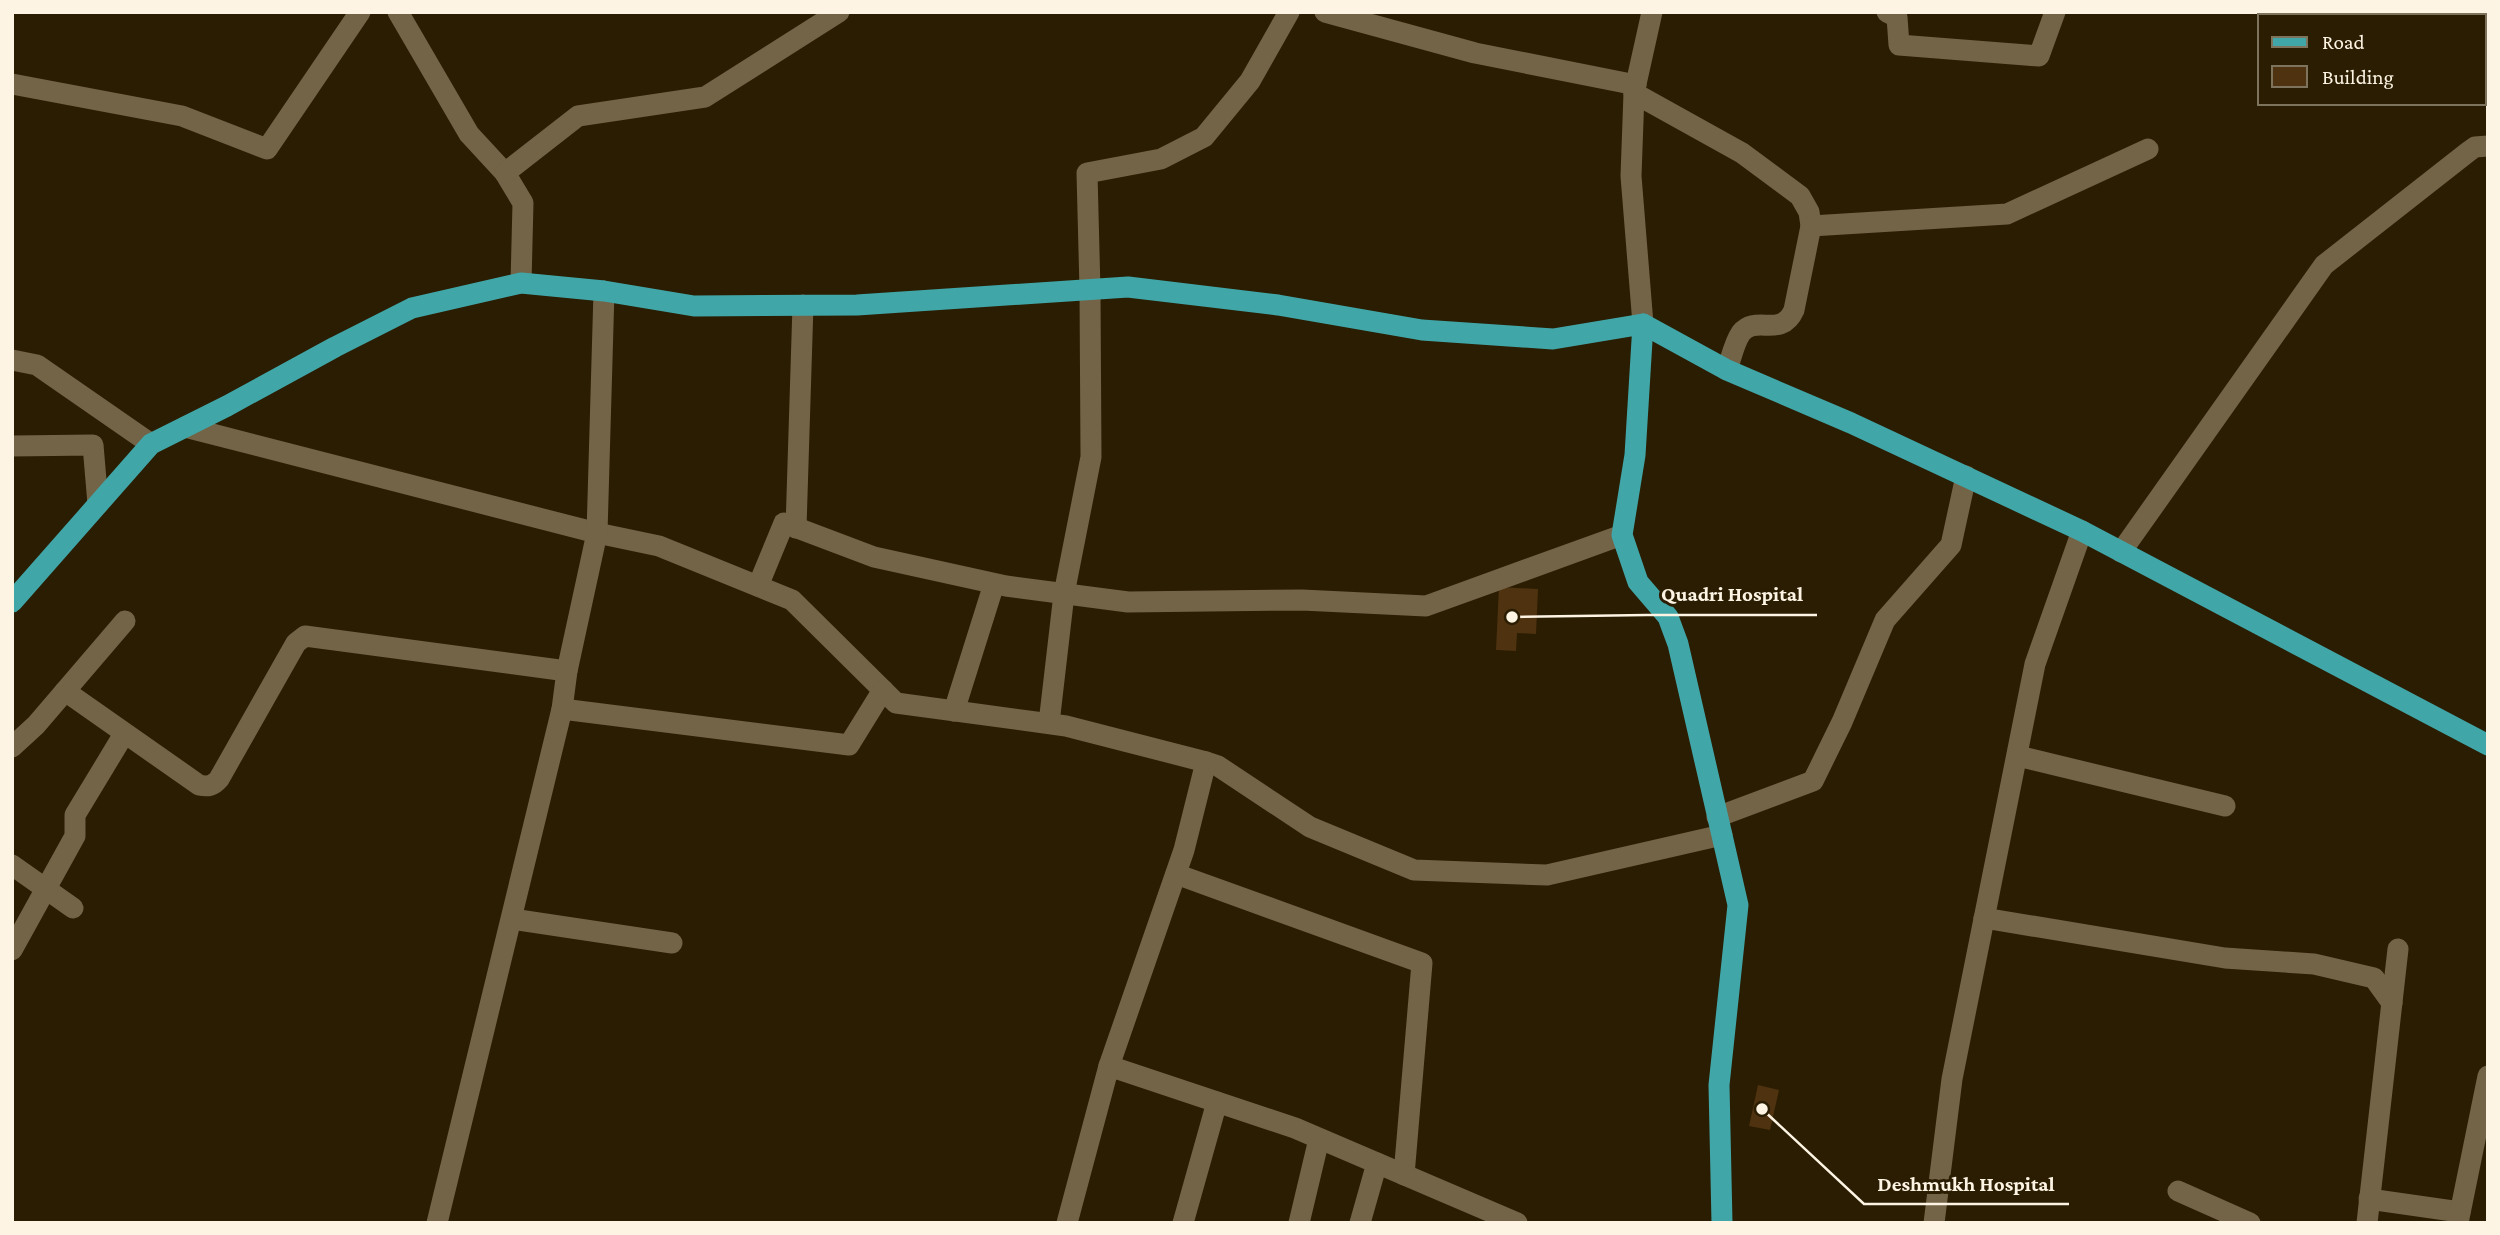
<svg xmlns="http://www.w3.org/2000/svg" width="2500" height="1235" font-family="'Crimson Pro',serif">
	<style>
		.building { fill: #4f320f }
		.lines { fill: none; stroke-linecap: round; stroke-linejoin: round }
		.minor { stroke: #736347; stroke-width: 21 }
		.major { stroke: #41a6a8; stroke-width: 21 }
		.leader { fill: none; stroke: #fdf4e4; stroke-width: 2.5 }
		.callout-dot { fill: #fdf4e4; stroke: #2a1d02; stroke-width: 2.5 }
		.callout-label { font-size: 21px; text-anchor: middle; font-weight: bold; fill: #fdf4e4; stroke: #2a1d02; stroke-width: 6; stroke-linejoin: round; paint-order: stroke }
	</style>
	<rect width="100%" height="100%" fill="#2a1d02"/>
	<g class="building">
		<path d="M1499,587l39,2 -2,45 -19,-1 -1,18 -20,-1z"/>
		<path d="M1758,1085l21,5 -9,40 -21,-4z"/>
	</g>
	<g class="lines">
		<g class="minor">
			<path d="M398,12l71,122 36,39 18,30 -2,80"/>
			<path d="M1325,12l150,41 161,32"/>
			<path d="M1887,12l10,5 2,28 140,11 16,-44"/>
			<path d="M12,84l170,32 85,33 93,-137"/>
			<path d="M1634,93l108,60 58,43 9,16 2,14 -17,84c-13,29 -38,4 -53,23 -7,10 -10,26 -14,37"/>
			<path d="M505,173l73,-57 127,-19 134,-85"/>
			<path d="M1811,226l196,-12 141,-65"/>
			<path d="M1643,324l-12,-148 3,-83 18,-81"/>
			<path d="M12,360l25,5 114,79"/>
			<path d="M185,427l412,106 62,13 133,54 104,103 170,23 140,36 12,4 92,61 104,43 133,5 175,-40"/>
			<path d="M12,446l81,-1 5,59"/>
			<path d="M796,528l7,-223"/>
			<path d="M2121,552l203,-287 144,-113 7,-5 13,-1"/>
			<path d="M758,586l26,-63 90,34 132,29 122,16 174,-2 124,6 196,-71"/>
			<path d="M65,691l134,94c9,2 14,1 20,-6l77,-136 9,-7 262,35"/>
			<path d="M562,709l287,36 34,-55"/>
			<path d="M954,711l40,-127"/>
			<path d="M1049,723l15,-129 27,-137 -1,-167 -3,-117 74,-14 43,-22 46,-56 39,-69"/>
			<path d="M12,747l24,-22 89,-104"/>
			<path d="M2018,756l207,50"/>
			<path d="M1717,817l96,-36 29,-59 43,-102 66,-75 15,-69"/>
			<path d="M12,865l61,43"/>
			<path d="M1176,874l246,89 -18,212"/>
			<path d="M1984,918l241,40 89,6 60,14 18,25"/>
			<path d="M512,919l160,24"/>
			<path d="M12,950l63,-114v-21l49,-81"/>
			<path d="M1109,1066l75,-216 22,-88"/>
			<path d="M2178,1191l72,32"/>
			<path d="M2369,1199l91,13"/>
			<path d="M437,1223l125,-514 5,-38 30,-138 7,-242"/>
			<path d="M1067,1223l42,-157 186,62 222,95"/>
			<path d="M1183,1223l34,-121"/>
			<path d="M1299,1223l20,-84"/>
			<path d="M1360,1223l17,-60"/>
			<path d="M1934,1223l18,-144 83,-415 47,-133"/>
			<path d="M2367,1223l31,-274"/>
			<path d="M2458,1223l30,-147"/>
		</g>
		<g class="major">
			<path d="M1643,324l-8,131 -13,80 16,47 30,35 10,27 60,261 -19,180 3,138"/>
			<path d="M12,602l139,-158 76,-38 108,-59 77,-39 109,-25 83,8 90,15 163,-1 271,-18 150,18 144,25 131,9 90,-15 84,46 124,53 231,108 406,214"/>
		</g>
	</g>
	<path class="leader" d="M1512 617L1647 615H1817M1762 1109L1864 1204H2069"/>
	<g class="callout-dot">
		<circle cx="1512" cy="617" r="7"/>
		<circle cx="1762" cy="1109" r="7"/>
	</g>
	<g class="callout-label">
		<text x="1732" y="601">Quadri Hospital</text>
		<text x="1966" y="1191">Deshmukh Hospital</text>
	</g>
	<rect width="2500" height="1235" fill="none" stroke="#fdf4e4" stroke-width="28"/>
	<rect x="2258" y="14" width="228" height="91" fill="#2a1d02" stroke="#7e735c" stroke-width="2"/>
	<rect x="2272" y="37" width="35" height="10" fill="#41a6a8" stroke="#7e735c" stroke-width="2"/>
	<text x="2322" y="49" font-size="21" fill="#fdf4e4">Road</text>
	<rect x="2272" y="66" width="35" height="21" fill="#4f320f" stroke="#7e735c" stroke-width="2"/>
	<text x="2322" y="84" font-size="21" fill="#fdf4e4">Building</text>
</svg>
